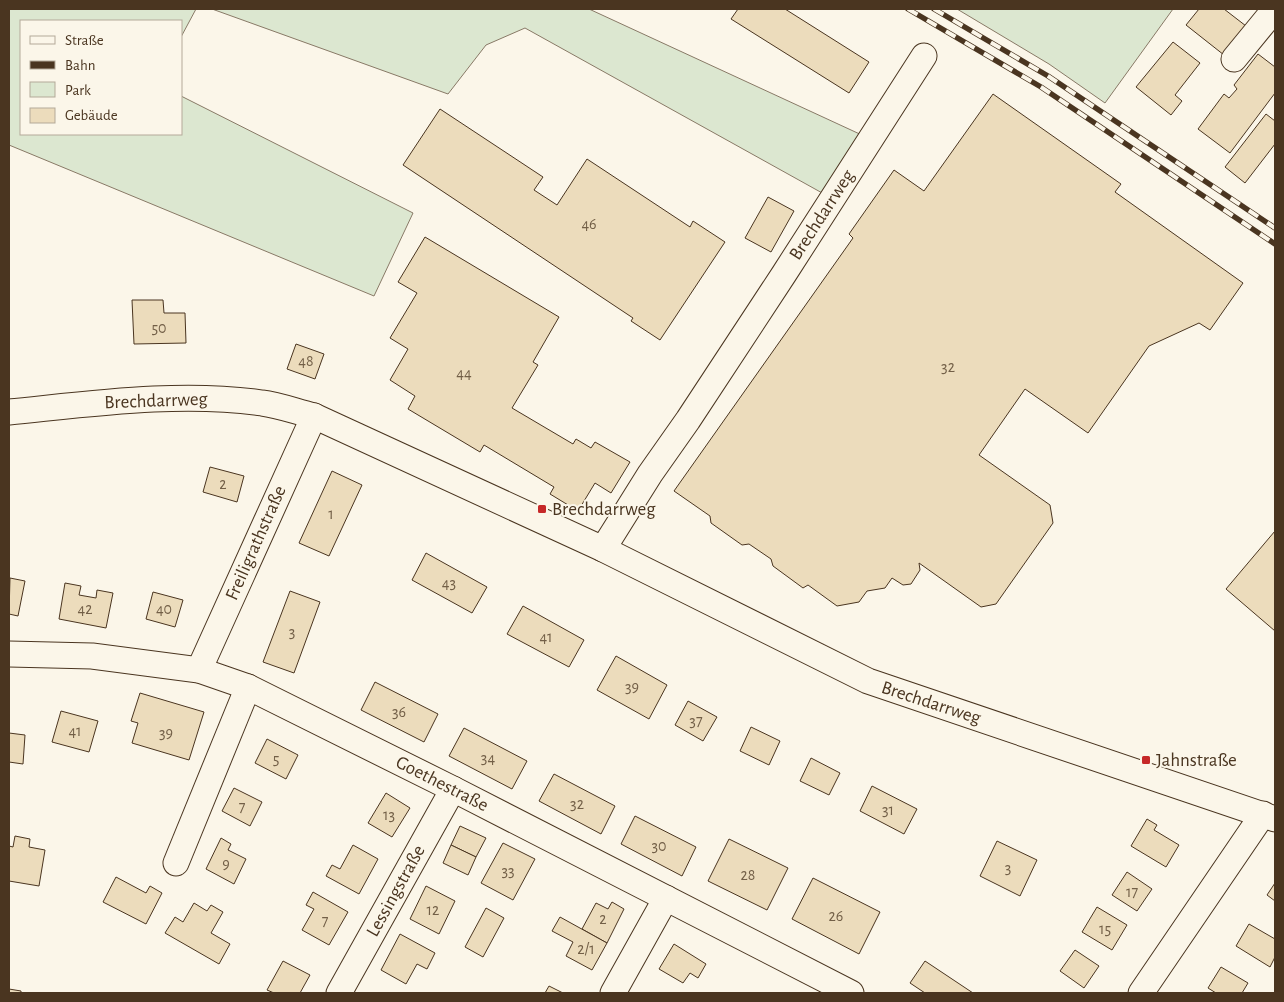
<svg xmlns="http://www.w3.org/2000/svg" width="1284" height="1002" font-family="'Alegreya Sans',sans-serif">
	<style>
		.green { fill: #dce7d0; stroke: #887966 }
		.building { fill: #ecdcbc; stroke: #4a3520 }
		.lines { fill: none; stroke-linecap: round; stroke-linejoin: round }
		.minor-casing { stroke: #4a3520; stroke-width: 27 }
		.minor { stroke: #fbf6e9; stroke-width: 25 }
		.rail-casing { stroke: #4a3520; stroke-width: 5.5 }
		.rail { stroke: #fbf6e9; stroke-width: 4; stroke-dasharray: 11; stroke-linecap: butt }
		.poi-dot { fill: #c62828; stroke: #fbf6e9; stroke-width: 2 }
		.labels { text-anchor: middle; dominant-baseline: central; stroke-width: 4; stroke-linejoin: round; paint-order: stroke }
		.number-label { font-size: 16px; fill: #725f47 }
		.street-label { font-size: 19px; fill: #4a3520; stroke: #fbf6e9 }
		.poi-label { font-size: 19px; fill: #4a3520; stroke: #fbf6e9; text-anchor: start }
	</style>
	<rect width="100%" height="100%" fill="#fbf6e9"/>
	<g class="green">
		<path d="M9,9h187l-15,28v-16h-160v113h160v-38l232,117 -39,83 -365,-151z"/>
		<path d="M212,9h377l275,127 -40,58 -299,-166 -39,17 -38,49z"/>
		<path d="M957,9h216l-68,94 -56,-39z"/>
	</g>
	<g class="building">
		<path d="M738,9h47l84,53 -20,31 -118,-74z"/>
		<path d="M1199,9h25l22,17 -22,29 -38,-30z"/>
		<path d="M1173,42l27,21 -25,32 7,6 -11,14 -35,-28z"/>
		<path d="M1258,54l17,13v26l-45,60 -32,-24 26,-35 5,4 8,-9 -3,-4z"/>
		<path d="M993,94l128,90 -6,8 128,91 -33,47 -11,-7 -50,23 -61,87 -63,-44 -46,66 71,50 3,18 -57,81 -15,3 -62,-44 1,7 -9,14 -8,1 -11,-7 -7,10 -18,3 -8,11 -22,4 -29,-21 -5,3 -30,-22 -2,-7 -22,-15 -7,1 -31,-22 -1,-7 -36,-25 179,-253 -4,-4 45,-64 30,21z"/>
		<path d="M440,109l103,68 -9,13 23,15 30,-46 103,68 3,-6 32,21 -65,98 -29,-19 2,-3 -230,-153z"/>
		<path d="M1266,114l9,7v23l-30,39 -20,-16z"/>
		<path d="M768,197l26,14 -23,41 -26,-14z"/>
		<path d="M425,237l134,80 -26,45 5,3 -26,43 61,36 3,-5 15,9 4,-6 35,20 -19,31 -16,-10 -17,28 -28,-17 4,-7 -70,-42 -4,7 -72,-43 7,-13 -25,-16 18,-31 -18,-11 27,-45 -19,-11z"/>
		<path d="M132,300h31l1,13h21l1,30 -52,1z"/>
		<path d="M296,344l28,10 -9,25 -28,-10z"/>
		<path d="M210,467l34,9 -7,26 -34,-10z"/>
		<path d="M332,471l30,14 -33,71 -30,-13z"/>
		<path d="M1275,531v100l-49,-42z"/>
		<path d="M426,553l61,34 -15,26 -60,-33z"/>
		<path d="M10,578l15,3 -7,35 -9,-2z"/>
		<path d="M65,583l16,3 -2,9 17,3 1,-8 16,3 -7,35 -47,-9z"/>
		<path d="M290,591l30,11 -26,71 -31,-11z"/>
		<path d="M153,592l30,8 -8,27 -29,-8z"/>
		<path d="M523,606l61,34 -15,27 -62,-33z"/>
		<path d="M616,656l51,29 -18,34 -52,-29z"/>
		<path d="M375,682l63,32 -14,28 -63,-32z"/>
		<path d="M140,693l64,19 -15,48 -57,-17 6,-20 -7,-2z"/>
		<path d="M688,701l29,16 -14,24 -28,-16z"/>
		<path d="M61,711l37,10 -9,31 -37,-10z"/>
		<path d="M751,727l29,14 -11,24 -29,-14z"/>
		<path d="M464,728l63,33 -15,28 -63,-33z"/>
		<path d="M9,733l16,2 -2,29 -14,-2z"/>
		<path d="M267,739l31,16 -12,24 -31,-16z"/>
		<path d="M811,758l29,15 -11,22 -29,-14z"/>
		<path d="M554,774l61,32 -14,28 -62,-33z"/>
		<path d="M872,786l45,23 -13,25 -44,-23z"/>
		<path d="M234,788l28,14 -12,24 -28,-15z"/>
		<path d="M386,793l24,15 -18,29 -24,-14z"/>
		<path d="M635,816l61,31 -14,29 -61,-32z"/>
		<path d="M1147,819l10,6 -3,5 25,15 -13,22 -35,-21z"/>
		<path d="M460,826l26,12 -10,19 -25,-12z"/>
		<path d="M15,836l15,3 -1,8 16,3 -6,36 -30,-5v-35l4,1z"/>
		<path d="M221,838l10,6 -3,6 18,9 -12,25 -28,-15z"/>
		<path d="M729,839l59,29 -21,42 -59,-29z"/>
		<path d="M997,841l40,19 -17,36 -40,-20z"/>
		<path d="M503,843l32,16 -22,41 -32,-17z"/>
		<path d="M353,845l25,14 -19,35 -33,-18 6,-11 8,4z"/>
		<path d="M451,845l25,12 -8,18 -25,-12z"/>
		<path d="M1127,872l25,17 -15,22 -25,-16z"/>
		<path d="M116,877l30,16 4,-7 12,7 -16,31 -43,-22z"/>
		<path d="M813,878l67,34 -21,42 -67,-35z"/>
		<path d="M1275,883v18l-8,-6z"/>
		<path d="M426,886l29,15 -16,33 -29,-15z"/>
		<path d="M313,892l35,20 -19,33 -27,-15 12,-21 -8,-4z"/>
		<path d="M612,902l12,7 -17,34 -25,-14 14,-26 12,6z"/>
		<path d="M194,903l13,8 4,-6 12,7 -12,21 19,11 -11,20 -54,-31 10,-16 8,5z"/>
		<path d="M1097,907l30,18 -15,25 -30,-18z"/>
		<path d="M486,908l18,10 -21,39 -18,-10z"/>
		<path d="M560,917l47,26 -15,27 -26,-14 7,-14 -21,-11z"/>
		<path d="M1249,924l26,15v18l-5,10 -34,-21z"/>
		<path d="M400,934l35,19 -8,16 -10,-5 -11,20 -25,-14z"/>
		<path d="M674,944l32,20 -8,14 -8,-5 -7,10 -24,-14z"/>
		<path d="M1075,950l24,16 -15,22 -24,-17z"/>
		<path d="M283,961l27,14 -10,18h-26l-7,-3z"/>
		<path d="M925,961l48,32h-48l-15,-10z"/>
		<path d="M1221,967l27,16 -6,10h-26l-8,-5z"/>
		<path d="M549,986l14,7h-18z"/>
		<path d="M9,989l12,2v2h-12z"/>
	</g>
	<g class="lines">
		<defs>
			<g id="minor">
				<path d="M1234,59l41,-50"/>
				<path d="M9,412c81,-8 171,-21 253,-9 17,2 35,9 52,13l289,133 265,132 407,138"/>
				<path d="M603,549l47,-75 38,-54 96,-146 140,-218"/>
				<path d="M9,654l83,2 107,14 49,17 205,102 398,204"/>
				<path d="M199,670l115,-254"/>
				<path d="M176,863l72,-176"/>
				<path d="M339,993l114,-204"/>
				<path d="M613,993l53,-95"/>
				<path d="M1141,993l122,-179"/>
			</g>
		</defs>
		<use href="#minor" class="minor-casing"/>
		<use href="#minor" class="minor"/>
		<defs>
			<g id="rail">
				<path d="M908,9l133,78 234,157"/>
				<path d="M934,9l114,67 227,152"/>
			</g>
		</defs>
		<use href="#rail" class="rail-casing"/>
		<use href="#rail" class="rail"/>
	</g>
	<g class="poi-dot">
		<rect x="537" y="504" width="10" height="10" rx="2.5"/>
		<rect x="1141" y="755" width="10" height="10" rx="2.5"/>
	</g>
	<g class="labels">
		<g class="number-label">
			<text x="589" y="224">46</text>
			<text x="159" y="328">50</text>
			<text x="306" y="361">48</text>
			<text x="948" y="367">32</text>
			<text x="464" y="373">44</text>
			<text x="223" y="484">2</text>
			<text x="331" y="514">1</text>
			<text x="449" y="583">43</text>
			<text x="85" y="609">42</text>
			<text x="164" y="609">40</text>
			<text x="292" y="632">3</text>
			<text x="546" y="637">41</text>
			<text x="632" y="687">39</text>
			<text x="399" y="712">36</text>
			<text x="696" y="721">37</text>
			<text x="75" y="731">41</text>
			<text x="166" y="733">39</text>
			<text x="488" y="758">34</text>
			<text x="276" y="759">5</text>
			<text x="577" y="804">32</text>
			<text x="242" y="807">7</text>
			<text x="888" y="810">31</text>
			<text x="389" y="815">13</text>
			<text x="659" y="846">30</text>
			<text x="226" y="864">9</text>
			<text x="1008" y="868">3</text>
			<text x="508" y="871">33</text>
			<text x="748" y="875">28</text>
			<text x="1132" y="892">17</text>
			<text x="433" y="910">12</text>
			<text x="836" y="916">26</text>
			<text x="603" y="919">2</text>
			<text x="325" y="921">7</text>
			<text x="1105" y="929">15</text>
			<text x="586" y="949">2/1</text>
		</g>
		<g class="street-label">
			<text transform="translate(822 215) rotate(-57)">Brechdarrweg</text>
			<text transform="translate(156 401) rotate(-2)">Brechdarrweg</text>
			<text transform="translate(256 543) rotate(-66)">Freiligrathstraße</text>
			<text transform="translate(931 703) rotate(18)">Brechdarrweg</text>
			<text transform="translate(442 784) rotate(27)">Goethestraße</text>
			<text transform="translate(396 891) rotate(-61)">Lessingstraße</text>
		</g>
		<g class="poi-label">
			<text x="552" y="509">Brechdarrweg</text>
			<text x="1156" y="760">Jahnstraße</text>
		</g>
	</g>
	<rect width="1284" height="1002" fill="none" stroke="#4a3520" stroke-width="20"/>
	<rect x="20" y="20" width="162" height="115" fill="#fbf6e9" stroke="#b4a999"/>
	<rect x="30" y="36" width="25" height="8" fill="#fbf6e9" stroke="#b4a999"/>
	<text x="65" y="45" font-size="15" fill="#4a3520">Straße</text>
	<rect x="30" y="61" width="25" height="8" fill="#4a3520" stroke="#b4a999"/>
	<text x="65" y="70" font-size="15" fill="#4a3520">Bahn</text>
	<rect x="30" y="82" width="25" height="15" fill="#dce7d0" stroke="#b4a999"/>
	<text x="65" y="95" font-size="15" fill="#4a3520">Park</text>
	<rect x="30" y="108" width="25" height="15" fill="#ecdcbc" stroke="#b4a999"/>
	<text x="65" y="120" font-size="15" fill="#4a3520">Gebäude</text>
</svg>
